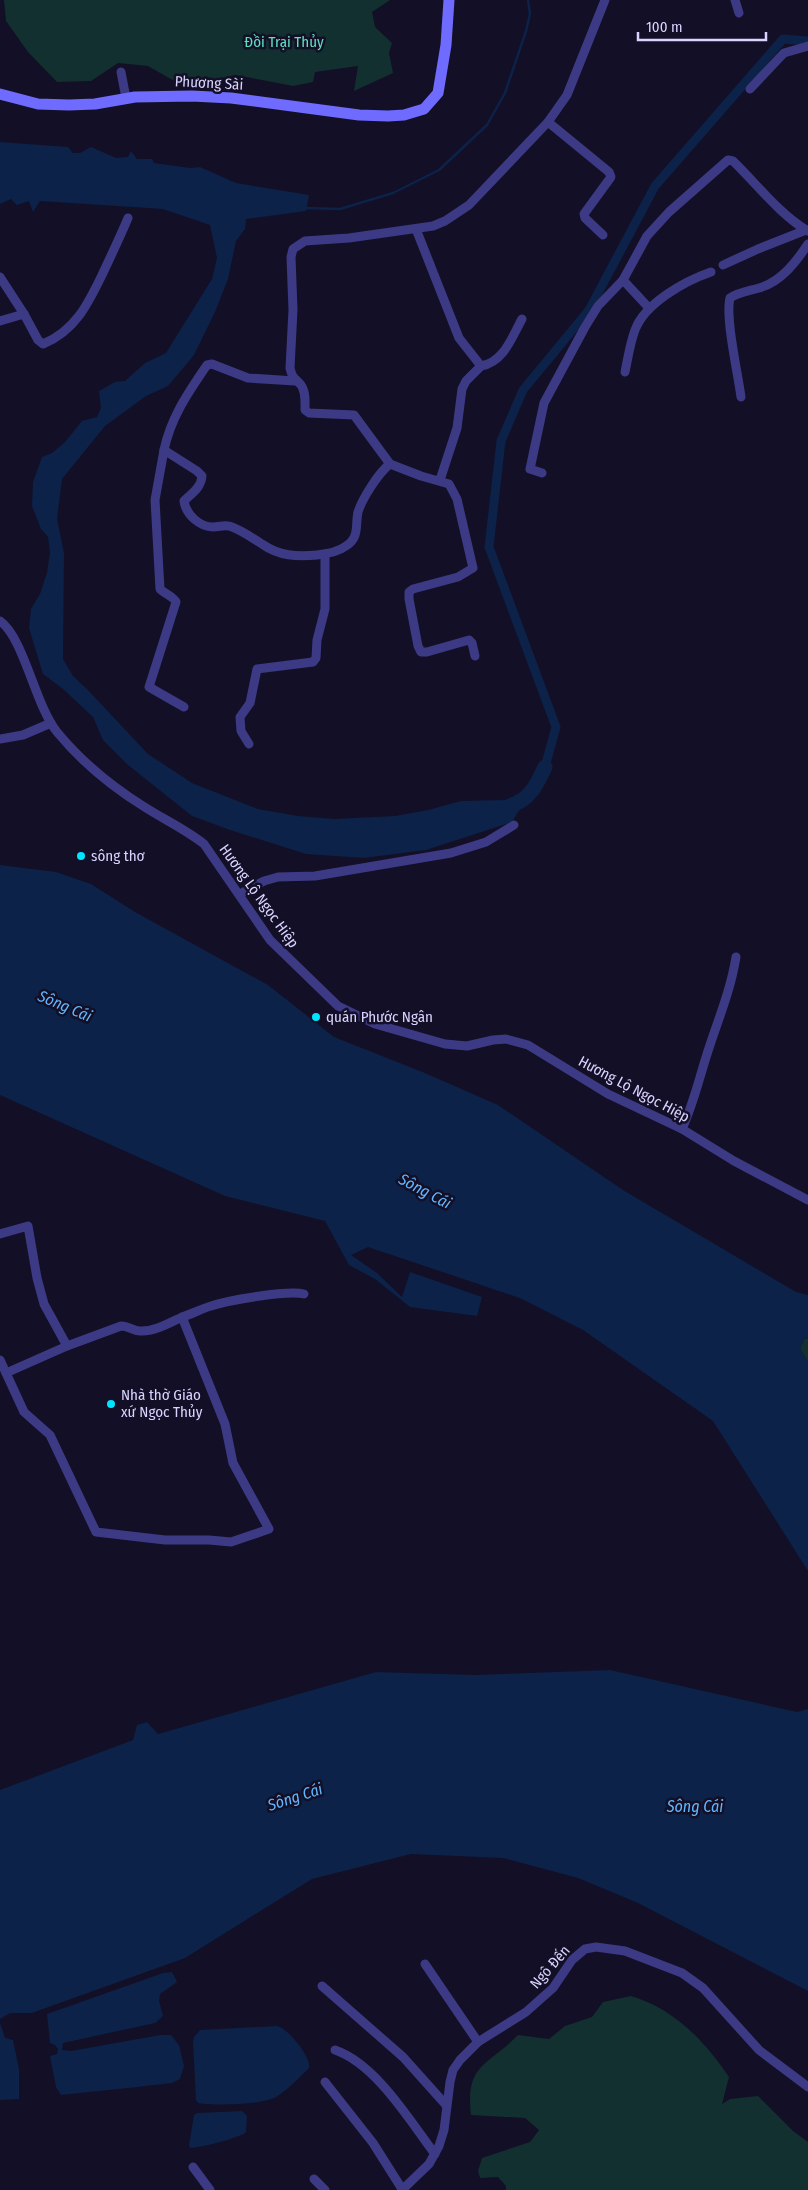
<svg xmlns="http://www.w3.org/2000/svg" width="808" height="2190" font-family="'Fira Sans Condensed',sans-serif">
	<style>
		.green { fill: #12302f }
		.water { fill: #0c2248 }
		.lines { fill: none; stroke-linecap: round; stroke-linejoin: round }
		.stream { stroke: #0c2248; stroke-width: 2.5 }
		.canal { stroke: #0c2248; stroke-width: 9 }
		.river { stroke: #0c2248; stroke-width: 15 }
		.street { stroke: #3d3a85; stroke-width: 9 }
		.secondary { stroke: #6f6bff; stroke-width: 11 }
		.poi-dot { fill: #00e5ff; stroke: #130f26; stroke-width: 2 }
		.labels { text-anchor: middle; dominant-baseline: central; stroke-width: 5; stroke-linejoin: round; paint-order: stroke }
		.park-label { font-size: 15px; fill: #5fe0c0; stroke: #130f26 }
		.street-label { font-size: 15px; fill: #d9d4ff; stroke: #130f26 }
		.poi-label { font-size: 15px; fill: #d9d4ff; stroke: #130f26; text-anchor: start }
		.water-label { font-size: 16px; font-style: italic; fill: #62b6ff; stroke: #130f26 }
	</style>
	<rect width="100%" height="100%" fill="#130f26"/>
	<g class="green">
		<path d="M4,0h386l-18,12 3,15 17,16 -3,10 4,20 -39,18 4,-25 -43,6 -2,10 -20,4 -57,-11 -31,6 -29,1 -28,-16 -30,-3 -27,18 -34,1 -29,-30 -22,-31z"/>
		<path d="M808,1338v24l-8,-13 4,-10z"/>
		<path d="M631,1996c42,12 74,45 98,81l-7,27 8,-5 28,-3 35,35 15,11v48h-302v-4l-8,-9 -18,1 -2,-7 4,-13 48,-16 9,-12 -14,-12 -54,-3c-6,-52 17,-49 47,-80l31,4 16,-13 27,-9 11,-15z"/>
	</g>
	<g class="water">
		<path d="M0,142l68,5 5,6h7l11,-6 25,11 12,-1 3,-6 6,8h15l2,4 36,5 10,-1 36,16 73,12 -3,16 -60,8 -1,10 -9,12 -8,38 -13,33 -21,43 -26,31 -22,10 -41,30 -43,53 -5,40 7,34 -1,106 10,17 14,13 61,65 44,29 66,26 40,7 36,3 61,-3 33,-6 33,-9 45,-1 16,-8 23,-25 -33,55 -86,28 -62,8 -58,-4 -76,-24 -38,-14 -64,-51 -25,-25 -10,-23 -30,-28 -20,-15 -14,-46 2,-19 9,-15 7,-21 3,-21 -2,-15 -7,-8 -9,-23 1,-24 9,-25 10,-4 13,-11 17,-21 15,-4 4,-9 -2,-17 16,-9 10,-1 20,-18 21,-10 46,-74 5,-21 -7,-33 -47,-16 -123,-8 -7,11 -4,-11 -12,4 -6,-6 -11,5z"/>
		<path d="M0,865l56,7 35,12 44,28 133,73 66,52 91,36 73,32 125,85 173,102 12,3v43l-4,1 -4,10 8,13v209l-95,-150 -130,-91 -63,-32 -152,-51 -17,8 26,18 25,24 8,-25 72,25 -5,19 -67,-9 -35,-28 -26,-14 -24,-44 -100,-25 -225,-101z"/>
		<path d="M610,1670l187,42 11,-3v282l-170,-88 -60,-25 -75,-20 -92,-4 -99,25 -127,79 -153,55h-22l-10,6v-229l133,-50 4,-15 10,-3 11,12 218,-62 100,3z"/>
		<path d="M172,1972l5,10 -17,12 -1,7 4,15 -8,7 -92,20 -1,7 9,1 89,-16h11l8,10 5,21 -4,13 -8,4 -35,4 -76,8 -5,-8 -6,-31 7,-2 1,-5 -3,-4 -5,-2 -3,-29 116,-41z"/>
		<path d="M0,2023l5,15 8,2 6,29v30l-19,1z"/>
		<path d="M277,2026c11,2 35,32 32,42 -9,9 -21,22 -33,29 -15,8 -61,9 -78,6l-2,-3 -3,-58 1,-5 6,-7z"/>
		<path d="M242,2111l5,5 -1,16c-6,6 -47,16 -56,16l-1,-3 5,-30 3,-2z"/>
	</g>
	<g class="lines">
		<path class="stream" d="M305,208l35,1 53,-16 46,-23 48,-45 18,-32 21,-62 4,-17 -2,-14"/>
		<path class="canal" d="M545,767l11,-40 -67,-180 12,-106 22,-51 66,-80 66,-124 128,-147 25,2"/>
		<path class="river" d="M510,806c20,-6 27,-22 35,-39"/>
		<g class="street">
			<path d="M735,0l4,13"/>
			<path d="M121,72l5,26"/>
			<path d="M750,89l34,-36 24,-7"/>
			<path d="M548,122l61,50 2,5 -27,37 1,4 18,17"/>
			<path d="M416,229l43,109 22,28 -15,15 -4,8 -5,39 -17,52"/>
			<path d="M723,265l35,-16 48,-19"/>
			<path d="M0,277l24,37"/>
			<path d="M623,280l26,28"/>
			<path d="M0,321l24,-7 14,26 5,4c32,-13 45,-40 59,-69 9,-19 18,-38 26,-57"/>
			<path d="M481,366c23,-4 31,-29 41,-47"/>
			<path d="M625,372c3,-14 5,-29 10,-42 10,-27 50,-49 76,-58"/>
			<path d="M295,381l-47,-3 -36,-14 -5,1c-19,28 -36,52 -43,85l33,21 5,5c-1,12 -10,17 -18,25 2,14 16,26 29,26 7,0 13,-3 19,0 11,4 20,11 30,17 17,12 35,13 55,11 9,-1 21,-3 29,-9 14,-9 9,-21 12,-34 4,-13 21,-40 32,-48"/>
			<path d="M741,397c-3,-23 -16,-80 -11,-99 9,-6 19,-7 29,-10 22,-6 37,-26 49,-44"/>
			<path d="M164,450l-9,50 5,89c5,5 13,7 16,13l-27,85 35,20"/>
			<path d="M542,473l-12,-4 14,-66 41,-76 13,-21 25,-26 24,-44 22,-24 59,-52 5,1c23,22 47,54 75,70"/>
			<path d="M0,621c24,17 35,84 57,111 24,29 54,54 86,74 20,13 42,23 61,38l66,96 68,66 37,18 70,20 22,2 26,-6 13,-1 22,6 80,49 74,35 52,32 74,39"/>
			<path d="M475,656l-3,-13 -3,-3 -42,12h-6l-3,-6 -9,-47v-7l4,-3 45,-12 15,-9 -16,-69 -8,-15 -28,-8 -31,-12 -36,-49 -45,-2 -4,-3c0,-8 1,-18 -4,-25 -6,-7 -9,-7 -11,-17l3,-58 -2,-53 2,-8 12,-8 44,-3 84,-12 12,-5 24,-16 79,-83 19,-27 38,-95"/>
			<path d="M0,739l23,-4 28,-12"/>
			<path d="M249,744l-8,-13 -1,-14 10,-14 7,-34 56,-7 3,-4 1,-18 8,-31v-55"/>
			<path d="M240,894l24,-13 14,-4 37,-1 136,-23 35,-11 28,-17"/>
			<path d="M682,1129c13,-29 18,-55 28,-84 10,-30 21,-57 26,-88"/>
			<path d="M0,1234l28,-8 9,52 7,26 23,42 54,-20c8,0 12,5 19,5 14,1 29,-8 42,-14l43,107 8,39 36,66 -38,13 -22,-2h-44l-69,-8 -46,-97 -26,-23 -24,-52"/>
			<path d="M182,1317c10,-3 19,-8 29,-11 18,-6 77,-16 93,-12"/>
			<path d="M6,1373l61,-27"/>
			<path d="M425,1964l53,78"/>
			<path d="M322,1986l81,71 43,48"/>
			<path d="M335,2050c41,14 75,71 100,104"/>
			<path d="M325,2082l48,61 29,46"/>
			<path d="M193,2167l17,23"/>
			<path d="M314,2179l11,11"/>
			<path d="M402,2190l27,-26 10,-18 5,-16 6,-48 3,-12 7,-10 18,-18 48,-30 27,-24 19,-28 13,-11 11,-2 29,4 57,22 21,15 56,62 49,37"/>
		</g>
		<path class="secondary" d="M0,94l38,10 31,1 26,-1 40,-7 57,-1 39,2 128,17 29,1 16,-1 20,-6 14,-16 8,-48 3,-45"/>
	</g>
	<g class="poi-dot">
		<circle cx="81" cy="856" r="5"/>
		<circle cx="316" cy="1017" r="5"/>
		<circle cx="111" cy="1404" r="5"/>
	</g>
	<g class="labels">
		<g class="park-label">
			<text x="284" y="42">Đồi Trại Thủy</text>
		</g>
		<g class="street-label">
			<text transform="translate(209 83) rotate(3)">Phương Sài</text>
			<text transform="translate(259 896) rotate(54)">Hương Lộ Ngọc Hiệp</text>
			<text transform="translate(634 1089) rotate(28)">Hương Lộ Ngọc Hiệp</text>
			<text transform="translate(550 1967) rotate(-49)">Ngô Đến</text>
		</g>
		<g class="poi-label">
			<text x="91" y="856">sông thơ</text>
			<text x="326" y="1017">quán Phước Ngân</text>
			<text x="121" y="1395">Nhà thờ Giáo<tspan x="121" dy="17">xứ Ngọc Thủy</tspan></text>
		</g>
		<g class="water-label">
			<text transform="translate(65 1006) rotate(23)">Sông Cái</text>
			<text transform="translate(425 1191) rotate(28)">Sông Cái</text>
			<text transform="translate(295 1797) rotate(-18)">Sông Cái</text>
			<text x="695" y="1806">Sông Cái</text>
		</g>
	</g>
	<path d="M638 32v8h128v-8" fill="none" stroke="#d9d4ff" stroke-width="2.5"/>
	<text x="646" y="32" font-size="15" fill="#d9d4ff" stroke="#130f26" stroke-width="4" paint-order="stroke">100 m</text>
</svg>
